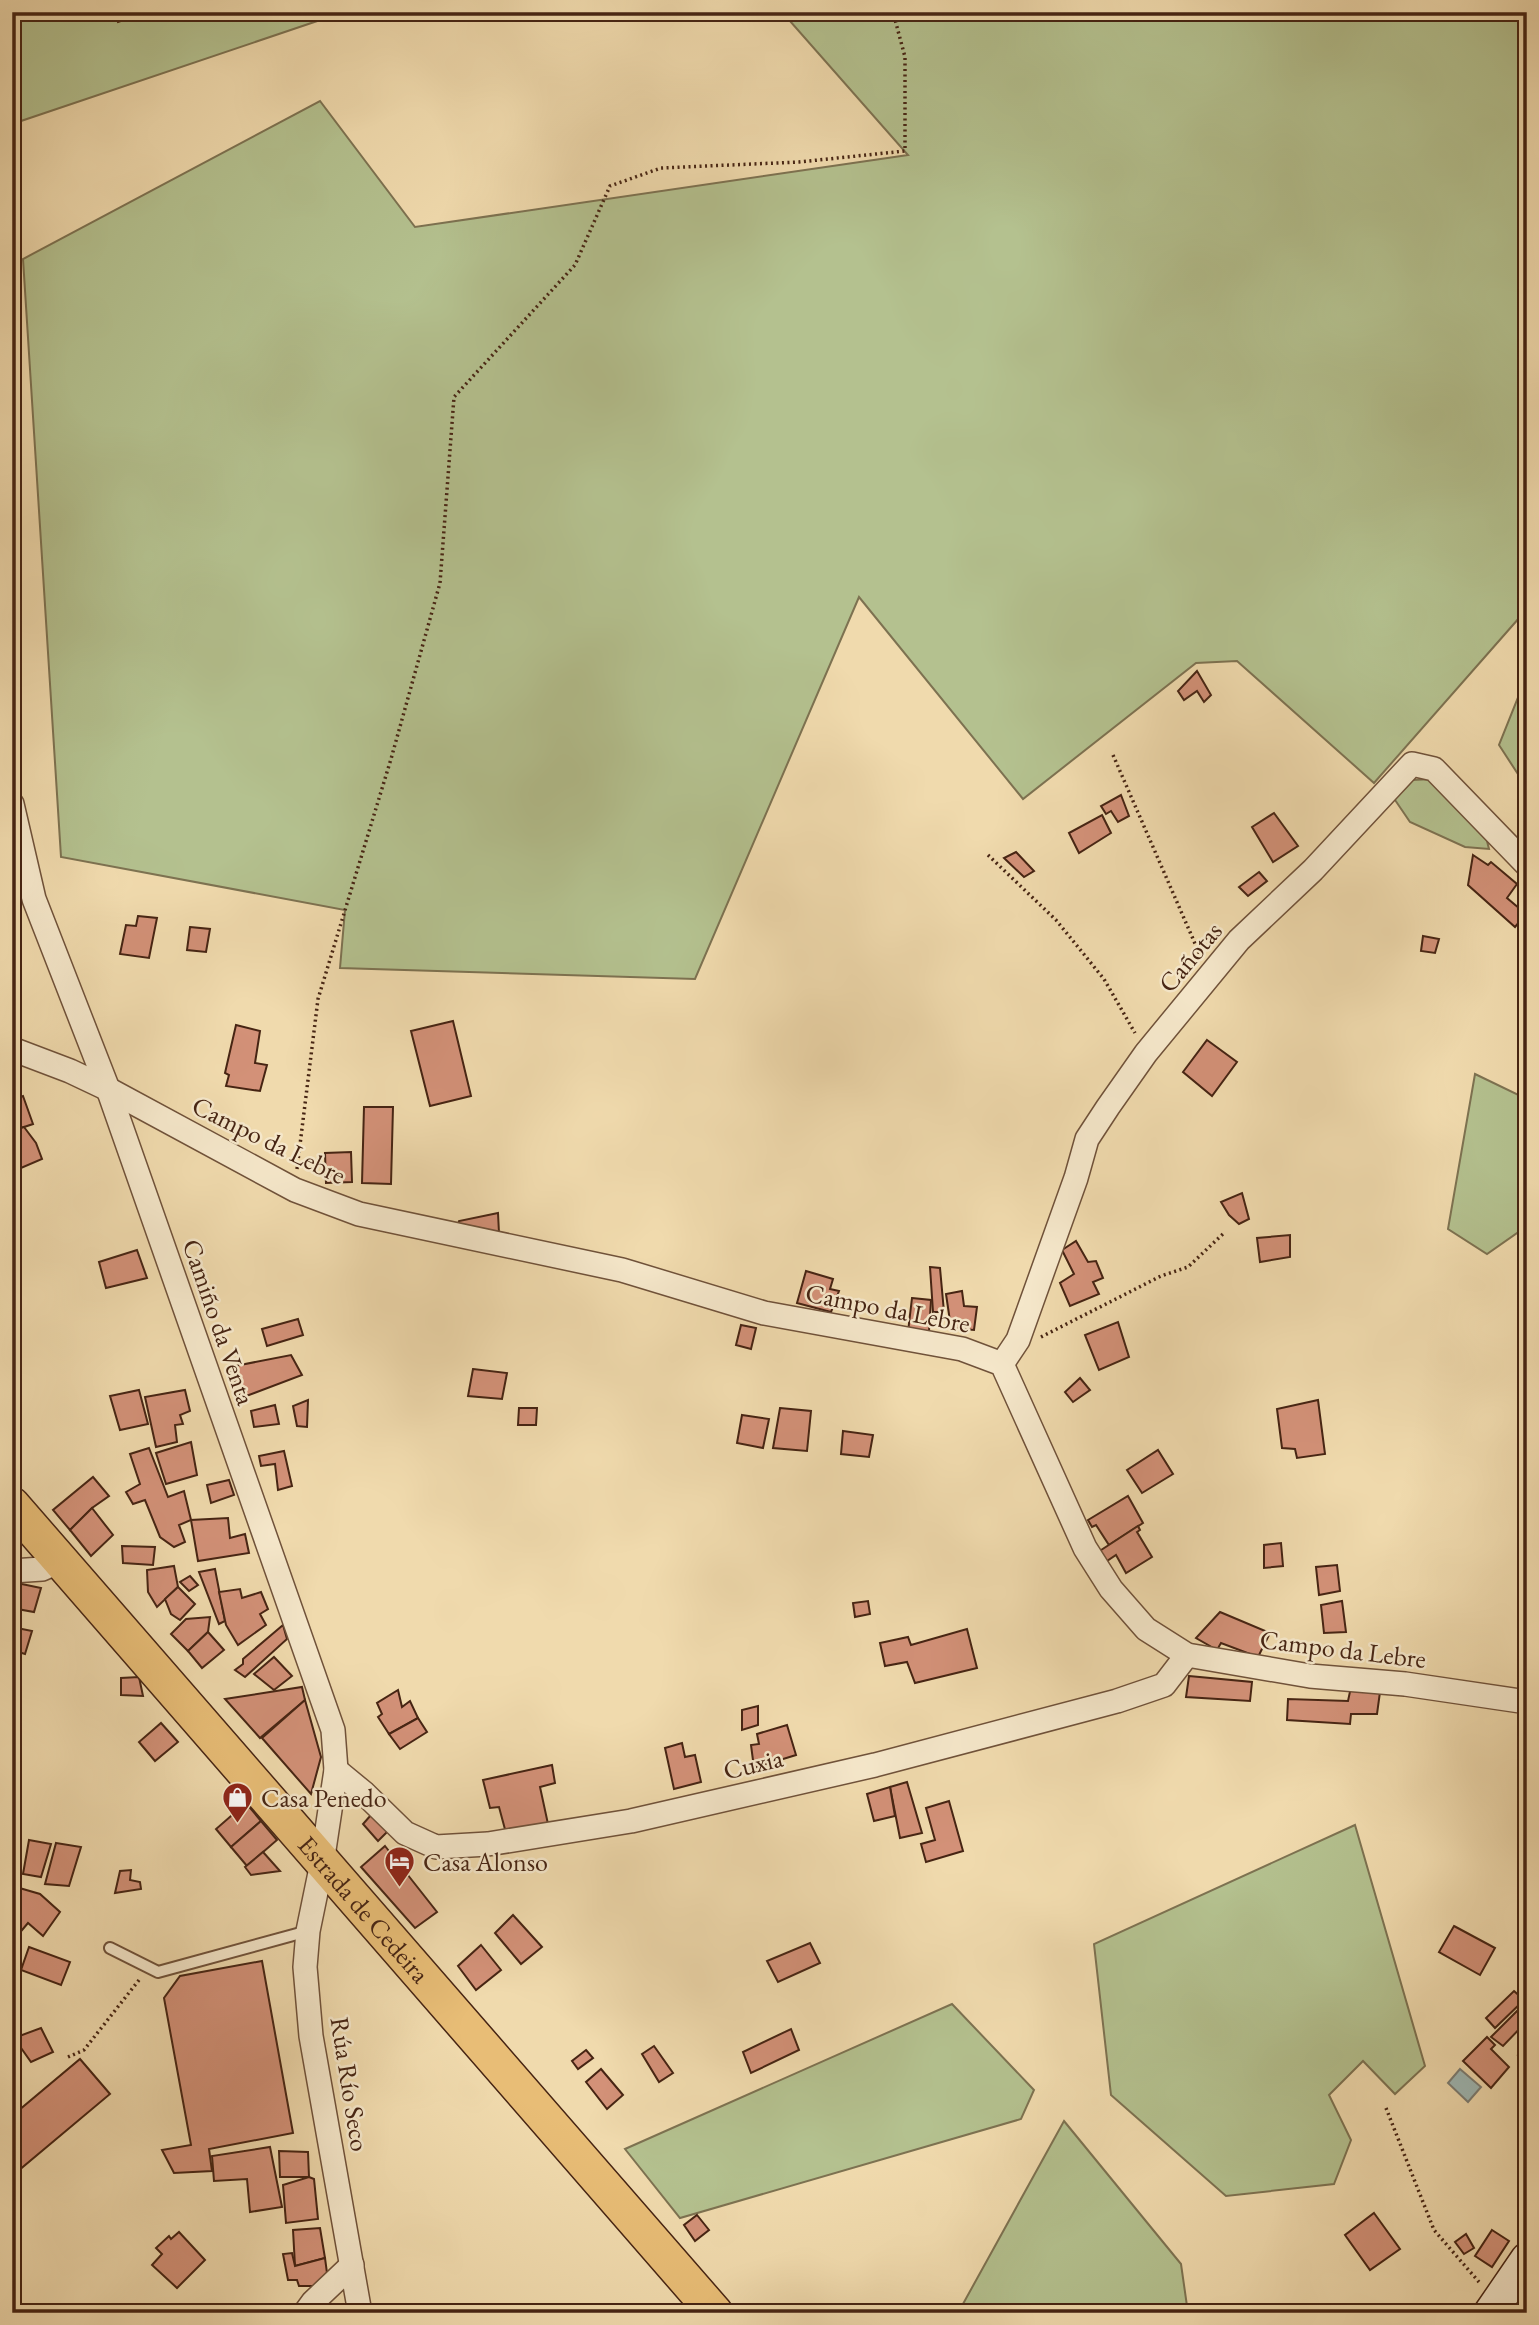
<svg xmlns="http://www.w3.org/2000/svg" width="1539" height="2325" font-family="'EB Garamond',serif">
	<style>
		.green { fill: #b4c18f; stroke: #7d7251; stroke-width: 2 }
		.water { fill: #9eb8b5; stroke: #7b7d74; stroke-width: 2 }
		.building { fill: #d39178; stroke: #462413; stroke-width: 2 }
		.lines { fill: none; stroke-linecap: round; stroke-linejoin: round }
		.lane-casing { stroke: #70523a; stroke-width: 14 }
		.street-casing { stroke: #70523a; stroke-width: 26 }
		.secondary-casing { stroke: #462413; stroke-width: 35 }
		.primary-casing { stroke: #462413; stroke-width: 38 }
		.path { stroke: #462413; stroke-width: 3.5; stroke-dasharray: 2 3.5; stroke-linecap: butt }
		.lane { stroke: #f5e7ca; stroke-width: 10 }
		.street { stroke: #f5e7ca; stroke-width: 23 }
		.secondary { stroke: #f5e7ca; stroke-width: 32 }
		.primary { stroke: #e8bd76; stroke-width: 35 }
		.labels { text-anchor: middle; dominant-baseline: central; stroke-width: 5; stroke-linejoin: round; paint-order: stroke }
		.street-label { font-size: 26px; fill: #462413; stroke: #f5e7ca }
		.poi-label { font-size: 26px; fill: #462413; stroke: #f5e7ca; text-anchor: start }
	</style>
	<rect width="100%" height="100%" fill="#f0daad"/>
	<filter id="stains"><feTurbulence type="fractalNoise" baseFrequency=".00286" numOctaves="4"/><feColorMatrix values="0 0 0 0 .2 0 0 0 0 .09 0 0 0 0 .02 0 0 0 .5 -.17"/></filter>
	<radialGradient id="worn" r=".72"><stop offset=".6" stop-color="#630" stop-opacity="0"/><stop offset="1" stop-color="#630" stop-opacity=".3"/></radialGradient>
	<g class="green">
		<path d="M12,12h332l-332,112z"/>
		<path d="M782,12h745v597l-153,174 -137,-122 -41,2 -173,136 -164,-202 -164,382 -355,-11 5,-58 -284,-53 -38,-598 297,-158 95,126 493,-72z"/>
		<path d="M1527,675v113l-28,-43z"/>
		<path d="M1434,779l50,50 5,20 -24,-2 -55,-25 -17,-25 19,-17z"/>
		<path d="M1475,1074l52,25v127l-40,28 -39,-25z"/>
		<path d="M1355,1825l70,241 -30,28 -32,-33 -34,34 22,45 -17,44 -108,12 -115,-101 -17,-151z"/>
		<path d="M952,2004l82,86 -13,29 -341,99 -55,-69z"/>
		<path d="M1064,2121l117,143 7,49h-230z"/>
	</g>
	<path class="water" d="M1460,2069l21,18 -13,15 -20,-19z"/>
	<g class="building">
		<path d="M114,12h33l-29,10z"/>
		<path d="M1197,671l14,24 -7,7 -7,-11 -13,9 -6,-9z"/>
		<path d="M1121,795l8,21 -11,6 -7,-11 -5,3 -5,-8z"/>
		<path d="M1274,813l24,33 -25,16 -21,-35z"/>
		<path d="M1102,815l9,18 -32,20 -10,-20z"/>
		<path d="M1016,852l18,19 -10,6 -20,-19z"/>
		<path d="M1473,855l15,10 3,-3 26,22 -10,14 19,16 -11,13 -47,-42z"/>
		<path d="M1259,872l8,9 -19,15 -9,-9z"/>
		<path d="M138,916l19,2 -8,40 -29,-4 6,-29 10,1z"/>
		<path d="M190,927l20,2 -4,23 -19,-2z"/>
		<path d="M1423,936l16,3 -4,14 -14,-2z"/>
		<path d="M453,1021l18,75 -41,10 -19,-75z"/>
		<path d="M236,1025l24,6 -5,32 12,2 -7,26 -34,-5 3,-11 -4,-2z"/>
		<path d="M1207,1040l30,22 -25,34 -29,-24z"/>
		<path d="M23,1096l10,28 -21,7v-31z"/>
		<path d="M364,1107h29l-2,77 -29,-1z"/>
		<path d="M24,1127l12,16 6,16 -28,12 -2,-40z"/>
		<path d="M351,1152l1,30 -26,1 -1,-30z"/>
		<path d="M1242,1193l7,26 -10,5 -10,-9 -8,-13z"/>
		<path d="M498,1213l1,20 -42,-5 2,-7z"/>
		<path d="M1290,1235v22l-30,5 -3,-24z"/>
		<path d="M1076,1241l12,21 8,-1 7,17 -10,4 6,12 -29,12 -10,-23 14,-9 -12,-24z"/>
		<path d="M137,1250l10,28 -41,10 -7,-26z"/>
		<path d="M930,1267l10,1 4,44h-11z"/>
		<path d="M806,1271l27,8 -3,10 9,2 -8,21 -34,-9z"/>
		<path d="M962,1291l2,15 13,1 -3,23 -23,-2 -5,-34z"/>
		<path d="M912,1298l19,2 -2,31 -21,1z"/>
		<path d="M298,1319l5,16 -36,11 -5,-17z"/>
		<path d="M1118,1322l11,35 -30,13 -14,-35z"/>
		<path d="M741,1325l15,3 -5,21 -15,-4z"/>
		<path d="M291,1355l11,20 -61,23 -11,-31z"/>
		<path d="M473,1369l34,4 -5,26 -34,-3z"/>
		<path d="M1080,1378l10,12 -17,12 -8,-10z"/>
		<path d="M139,1390l9,34 -28,6 -10,-34z"/>
		<path d="M185,1390l5,21 -10,4 3,9 -8,1 2,17 -21,5 -11,-50z"/>
		<path d="M308,1400l-1,27 -10,-1 -4,-20z"/>
		<path d="M1318,1400l7,54 -28,4 -2,-9 -13,-1 -5,-39z"/>
		<path d="M275,1405l4,19 -25,3 -3,-16z"/>
		<path d="M519,1408h18l-1,17h-18z"/>
		<path d="M780,1408l31,3 -4,40 -34,-3z"/>
		<path d="M742,1415l27,4 -6,29 -26,-5z"/>
		<path d="M843,1431l30,4 -4,22 -28,-3z"/>
		<path d="M191,1442l6,33 -31,9 -10,-31z"/>
		<path d="M149,1448l19,49 16,-6 7,29 -12,5 6,17 -11,5 -14,-10 -15,-37 -12,4 -7,-12 14,-8 -10,-30z"/>
		<path d="M1158,1450l15,24 -31,19 -15,-23z"/>
		<path d="M284,1451l8,35 -14,4 -3,-26 -14,2 -2,-10z"/>
		<path d="M93,1477l16,19 -17,12 -22,22 -17,-20z"/>
		<path d="M229,1480l5,15 -23,8 -4,-18z"/>
		<path d="M1128,1496l15,27 -34,22 -13,-20 -4,2 -4,-7z"/>
		<path d="M92,1508l21,27 -22,21 -21,-26z"/>
		<path d="M228,1518l2,20 15,-4 4,19 -51,8 -7,-41z"/>
		<path d="M1138,1526l2,4 -3,2 15,25 -26,16 -10,-18 -15,10 -6,-11z"/>
		<path d="M1281,1543l2,23 -19,2v-23z"/>
		<path d="M122,1546l33,1 -2,18 -30,-2z"/>
		<path d="M1337,1565l3,26 -21,4 -3,-28z"/>
		<path d="M174,1566l4,21 -21,20 -9,-15 -1,-22z"/>
		<path d="M215,1569l10,52 -6,3 -20,-52z"/>
		<path d="M190,1576l8,9 -9,6 -9,-9z"/>
		<path d="M12,1582l29,6 -7,24 -17,-3 -5,17z"/>
		<path d="M178,1587l17,17 -15,16 -9,-6 -6,-15z"/>
		<path d="M240,1589l2,9 19,-6 7,17 -8,5 6,11 -28,20 -12,-20 -7,-33z"/>
		<path d="M868,1601l2,13 -15,3 -2,-14z"/>
		<path d="M1342,1601l4,31 -22,1 -3,-28z"/>
		<path d="M1220,1612l50,21 -12,24 -37,-14 -4,7 -21,-12z"/>
		<path d="M210,1617l-2,15 -20,19 -17,-17 15,-15z"/>
		<path d="M283,1625l4,14 -42,38 -10,-7 8,-6v-5z"/>
		<path d="M12,1627l20,4 -7,23 -13,-4z"/>
		<path d="M967,1629l10,39 -62,15 -8,-21 -22,4 -5,-23 28,-6 3,8z"/>
		<path d="M208,1632l16,18 -22,18 -14,-17z"/>
		<path d="M274,1657l18,19 -18,14 -20,-16z"/>
		<path d="M1189,1676l63,6 -2,19 -64,-4z"/>
		<path d="M139,1677l4,19 -22,-1v-17z"/>
		<path d="M302,1687l3,13 -45,38 -35,-39z"/>
		<path d="M1351,1687l29,5 -3,22h-26l-1,10 -63,-4 1,-21 60,2z"/>
		<path d="M398,1690l4,17 8,-6 8,17 -29,16 -11,-17 4,-3 -5,-11z"/>
		<path d="M305,1700l16,57 -10,37 -49,-56z"/>
		<path d="M758,1706v19l-16,5v-20z"/>
		<path d="M418,1718l9,14 -27,17 -11,-15z"/>
		<path d="M161,1723l17,19 -23,19 -16,-19z"/>
		<path d="M787,1725l9,30 -42,13 -3,-23 8,-1 -2,-10z"/>
		<path d="M682,1743l3,14 10,-2 6,27 -27,7 -9,-41z"/>
		<path d="M552,1765l3,18 -15,4 8,37 -42,9 -7,-26 -9,1 -7,-28z"/>
		<path d="M907,1782l15,51 -22,5 -10,-51z"/>
		<path d="M890,1787l5,29 -21,5 -7,-27z"/>
		<path d="M949,1801l14,50 -37,11 -5,-18 14,-4 -9,-32z"/>
		<path d="M246,1803l15,18 -30,26 -15,-18z"/>
		<path d="M371,1815l17,16 -10,10 -15,-17z"/>
		<path d="M261,1821l16,19 -30,26 -16,-19z"/>
		<path d="M29,1840l22,4 -10,33 -18,-3z"/>
		<path d="M56,1843l25,4 -12,39 -24,-2z"/>
		<path d="M385,1846l52,66 -22,16 -54,-61z"/>
		<path d="M263,1852l17,19 -29,4 -6,-8z"/>
		<path d="M131,1870l-1,10 10,2 1,7 -26,4 5,-22z"/>
		<path d="M16,1887l24,7 20,18 -17,24 -15,-13 -11,13 -5,-5v-38z"/>
		<path d="M513,1915l29,32 -21,17 -26,-31z"/>
		<path d="M1454,1926l41,22 -15,27 -41,-23z"/>
		<path d="M810,1943l10,20 -42,19 -11,-21z"/>
		<path d="M481,1945l20,25 -25,20 -18,-24z"/>
		<path d="M29,1947l41,15 -9,23 -40,-15z"/>
		<path d="M262,1961l31,172 -84,16 3,22 -38,2 -12,-23 29,-5 -27,-147 16,-22z"/>
		<path d="M1514,1991l10,9 -29,28 -9,-10z"/>
		<path d="M1527,2001v20l-24,25 -12,-9z"/>
		<path d="M41,2028l12,24 -22,10 -17,-24z"/>
		<path d="M791,2029l8,21 -48,23 -8,-21z"/>
		<path d="M1487,2037l8,8 -4,4 18,18 -18,21 -28,-27z"/>
		<path d="M1527,2043v18l-9,-6z"/>
		<path d="M654,2046l19,27 -14,9 -17,-28z"/>
		<path d="M586,2050l7,8 -15,11 -6,-8z"/>
		<path d="M80,2059l30,35 -98,82v-60z"/>
		<path d="M601,2069l22,26 -16,14 -21,-27z"/>
		<path d="M270,2147l12,60 -32,5 -3,-33 -33,2 -2,-25z"/>
		<path d="M279,2151l29,1 1,25h-29z"/>
		<path d="M309,2177l5,2 4,40 -32,4 -3,-38z"/>
		<path d="M1374,2213l26,36 -30,21 -25,-35z"/>
		<path d="M697,2215l12,15 -14,11 -11,-16z"/>
		<path d="M320,2228l5,30 -30,8 -2,-36z"/>
		<path d="M1492,2230l17,11 -17,26 -17,-11z"/>
		<path d="M179,2232l26,28 -28,28 -25,-23 10,-11 -6,-6 13,-12 2,3z"/>
		<path d="M1466,2234l8,14 -10,6 -9,-12z"/>
		<path d="M292,2253l3,13 30,-8 2,15 -10,13h-18l-2,-6h-9l-5,-26z"/>
	</g>
	<g class="lines">
		<defs>
			<path id="lane" d="M110,1948l48,24 150,-41"/>
			<g id="street">
				<path d="M12,804l22,95 74,190 225,641 3,40 -14,93 -14,68 -3,36 6,69 49,277"/>
				<path d="M12,1049l58,22 38,18 187,101 64,24 263,56 142,43 198,36 40,15 83,184 26,41 35,40 41,26 123,21 95,8 122,18"/>
				<path d="M1002,1364l16,-24 58,-162 11,-39 21,-32 38,-54 93,-113 74,-70 99,-106 22,5 93,96"/>
				<path d="M12,1571l30,-2 18,-8"/>
				<path d="M336,1770l28,23 41,40 31,14 52,-3 143,-23 244,-56 242,-64 47,-16 23,-30"/>
				<path d="M305,2313l8,-11 39,-37"/>
			</g>
			<path id="secondary" d="M1490,2313l37,-54"/>
			<g id="primary">
				<path id="s1" d="M12,1505l703,808"/>
			</g>
		</defs>
		<use href="#lane" class="lane-casing"/>
		<use href="#street" class="street-casing"/>
		<use href="#secondary" class="secondary-casing"/>
		<use href="#primary" class="primary-casing"/>
		<g class="path">
			<path d="M1113,755l87,200"/>
			<path d="M988,855l68,65 48,59 31,54"/>
			<path d="M297,1169l21,-170 73,-240 49,-176 14,-186 121,-132 35,-79 51,-18 138,-6 106,-11v-94l-12,-45"/>
			<path d="M1041,1337l120,-61 27,-9 36,-34"/>
			<path d="M68,2057l16,-7 55,-70"/>
			<path d="M1386,2108l48,122 45,52"/>
		</g>
		<use href="#lane" class="lane"/>
		<use href="#street" class="street"/>
		<use href="#secondary" class="secondary"/>
		<use href="#primary" class="primary"/>
	</g>
	<defs>
		<symbol id="shop-pin" viewBox="-11 -11 22 30"><path d="M0 17L-7.5 6A9.5 9.5 0 1 1 7.5 6Z" fill="#8f2418" stroke="#f5e7ca"/><path d="M-5-2.5h2.3a2.7 3.5 0 0 1 5.4 0H5L5.5 6h-11ZM-1.5-2.5h3a1.5 2.3 0 0 0-3 0Z" fill="#fff"/></symbol>
		<symbol id="hotel-pin" viewBox="-11 -11 22 30"><path d="M0 17L-7.5 6A9.5 9.5 0 1 1 7.5 6Z" fill="#8f2418" stroke="#f5e7ca"/><path d="M-6-4.5h1.5V1H6V5H4.5V3h-9V5H-6ZM-4 0a1.8 1.8 0 1 1 3.6 0ZM.5 0V-2.5h3Q6-2.5 6 0Z" fill="#fff"/></symbol>
	</defs>
	<g fill-rule="evenodd">
		<use href="#shop-pin" x="220" y="1780" width="35" height="47"/>
		<use href="#hotel-pin" x="382" y="1844" width="35" height="47"/>
	</g>
	<g class="labels">
		<g class="street-label">
			<text transform="translate(1190 957) rotate(-50)">Cañotas</text>
			<text transform="translate(269 1140) rotate(26)">Campo da Lebre</text>
			<text transform="translate(888 1308) rotate(11)">Campo da Lebre</text>
			<text transform="translate(219 1322) rotate(71)">Camiño da Venta</text>
			<text transform="translate(1343 1649) rotate(7)">Campo da Lebre</text>
			<text transform="translate(753 1764) rotate(-13)">Cuxia</text>
			<text stroke="none"><textPath href="#s1" startOffset="536">Estrada de Cedeira</textPath></text>
			<text transform="translate(350 2084) rotate(81)">Rúa Río Seco</text>
		</g>
		<g class="poi-label">
			<text x="261" y="1798">Casa Penedo</text>
			<text x="423" y="1862">Casa Alonso</text>
		</g>
	</g>
	<rect width="1539" height="2325" fill="none" stroke="#f0daad" stroke-width="42"/>
	<rect x="14" y="14" width="1511" height="2297" fill="none" stroke="#462413" stroke-width="3.5"/>
	<rect x="21" y="21" width="1497" height="2283" fill="none" stroke="#462413" stroke-width="2"/>
	<rect width="100%" height="100%" filter="url(#stains)"/>
	<rect width="100%" height="100%" fill="url(#worn)"/>
</svg>
